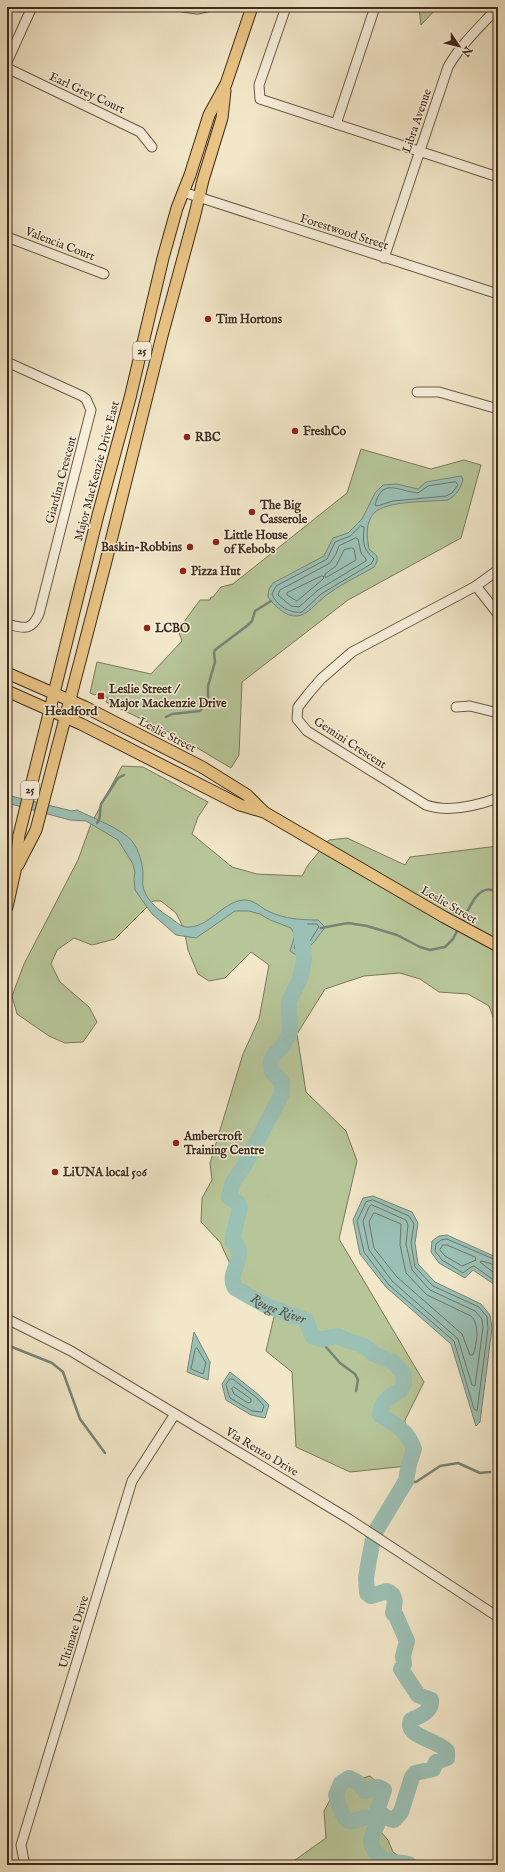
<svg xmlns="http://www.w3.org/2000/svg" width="505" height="1872" font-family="'IM FELL English',serif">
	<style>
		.green { fill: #b7c699; stroke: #7a785a }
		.water { fill: #9bc0b5; stroke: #768477 }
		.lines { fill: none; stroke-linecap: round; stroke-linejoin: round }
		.shore { stroke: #6c7668; stroke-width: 1 }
		.stream { stroke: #768477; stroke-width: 2.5 }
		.river { stroke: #9bc0b5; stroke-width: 16 }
		.minor-casing { stroke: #6b5a46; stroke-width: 11 }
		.major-casing { stroke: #3e2b1a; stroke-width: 13 }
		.minor { stroke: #f7efdc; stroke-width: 9 }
		.major { stroke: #e9c484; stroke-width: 11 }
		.poi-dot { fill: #8f2418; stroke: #f7efdc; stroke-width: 1.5 }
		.labels { text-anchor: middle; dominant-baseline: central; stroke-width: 3; stroke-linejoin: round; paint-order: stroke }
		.shield { fill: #f7efdc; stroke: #766654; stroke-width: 1 }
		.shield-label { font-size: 11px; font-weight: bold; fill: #3e2b1a }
		.street-label { font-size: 12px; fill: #3e2b1a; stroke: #f7efdc }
		.poi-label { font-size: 12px; font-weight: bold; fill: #3e2b1a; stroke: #f7efdc; text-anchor: start }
		.neighbourhood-label { font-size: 13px; font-weight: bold; fill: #3e2b1a; stroke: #f7efdc }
		.water-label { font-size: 13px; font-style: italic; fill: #555041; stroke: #f7efdc }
	</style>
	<rect width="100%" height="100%" fill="#f2e7c9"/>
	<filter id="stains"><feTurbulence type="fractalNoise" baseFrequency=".005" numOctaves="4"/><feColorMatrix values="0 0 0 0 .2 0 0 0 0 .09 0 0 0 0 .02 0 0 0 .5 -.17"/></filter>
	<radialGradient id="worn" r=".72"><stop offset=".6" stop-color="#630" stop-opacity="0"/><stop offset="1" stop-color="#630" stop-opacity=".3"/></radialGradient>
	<g class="green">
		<path d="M419,7h19l-17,18z"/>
		<path d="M361,449l70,20 33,-9 17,5 -20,73 -113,62 -106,82 -3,73 -8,13 -52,-31 -73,-35 2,-4 -11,-5 -2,2 -5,-2 7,-31 54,12 31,-33 -4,-11 22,-30h10l1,-3h2l8,-10 12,-3 114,-91z"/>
		<path d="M122,766l21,1 65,35 -10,15 -6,17 40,33 25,7 45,2 6,-11 21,-25 18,-2 58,27 5,-8 88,-11v184l-9,-24 -21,-12 -29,-2 -19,-13 -20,-6 -36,3 -39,13 -28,45 9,58 40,39 11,30 -18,78 85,143 -19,38 2,46 -57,6 -54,-25 -4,-75 -26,-21 10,-43 -22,-11 -14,-11 -20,-44 -19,-20 1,-24 10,-18 -2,-17 33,-109 16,-35 10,-54 -18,-13 -26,26 -16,3 -11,-7 -10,-24 -4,-21 -8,-16 -15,-12h-8l-38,38 -23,6 -18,-7 -17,12 -6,14 9,18 29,25 8,15 -14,20 -18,1 -16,-7 -32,-22 -5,-18 12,-32 54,-104 13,-36z"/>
		<path d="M370,1776l14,12v10l-9,15v12l13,15 5,12 19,13h-124l38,-27 -2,-27 14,-26z"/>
	</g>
	<g class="water">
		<path d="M461,476l2,3c-2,10 -7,16 -15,21 -18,2 -61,0 -74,13 -9,10 -7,24 -5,36l8,7v6l-3,5c-17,10 -35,18 -50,30 -9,7 -16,18 -27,19 -12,1 -23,-11 -29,-19l1,-8 4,-6 51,-27 9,-18 15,-5 14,-14 13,-26 8,-8 13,-1 22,5 8,-7z"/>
		<path d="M7,795l65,16 5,-1c17,9 42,17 55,31 7,9 11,23 11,34 0,5 -1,10 1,15 4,12 17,22 27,28 4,3 10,9 16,9 22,1 35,-25 56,-27 11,-1 19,9 27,12 15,7 32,8 48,8l6,6v3c-5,5 -8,12 -13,16 -4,4 -8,7 -12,12l-9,-6 5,-16 -4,-7 -21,-8 -10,-6 -11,-3h-14l-39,27 -20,-3 -24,-21 -17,-24 -1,-12 1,-5 -2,-9 -15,-24 -32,-19 -16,-1 -63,-17z"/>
		<path d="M373,1196l39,16 6,11 -3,20 3,21 17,18 46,22 9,11 2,13 -12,94 -4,4 -25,-82 -65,-57 -26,-33 -7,-34 10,-22z"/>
		<path d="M447,1235l51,23v29l-25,-17 -8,8 -26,-15 -8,-11 1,-11 7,-5z"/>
		<path d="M194,1332l16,30 -2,18 -21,-8z"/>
		<path d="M230,1372l29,23 10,10 -4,13 -14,-3 -25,-15 -4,-16z"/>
	</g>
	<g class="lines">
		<g class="shore">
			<path d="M456,482l2,3 -6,8 -6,3 -53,5 -16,5 -2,-1c7,-28 23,-14 43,-12l10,-7z"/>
			<path d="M361,526l3,1c-1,16 -2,20 10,32l-3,5 -50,30 -19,18c-12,2 -26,-7 -30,-18l4,-8 51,-27 8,-17 15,-6z"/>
			<path d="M356,538l2,1 3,14 5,6v2l-48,29 -19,17 -8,-1 -13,-11 2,-5 50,-27 6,-9 3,-8z"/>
			<path d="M352,548l2,1 2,11 -29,17h-2v-3l11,-8 8,-16z"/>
			<path d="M322,576l2,1 -1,2 -26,22 -10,-6v-2z"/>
			<path d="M296,924h21l2,3 -9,14 -12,10 -4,-3 5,-13 -4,-9z"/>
			<path d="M373,1200l36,16 5,8 -3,19 4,24 18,19 46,21 8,10 1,12 -11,82 -3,-2 -20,-68 -65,-56 -25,-33 -7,-31 9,-19z"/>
			<path d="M372,1205l34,15 2,5 -2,19 6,26 18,20 45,21 7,8 1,9 -8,58 -3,-1 -14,-46 -66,-58 -23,-31 -6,-29 6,-14z"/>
			<path d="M375,1213l26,11 -1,21 6,28 21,22 44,21c9,9 6,28 2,39h-3l-8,-21 -65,-57 -23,-29 -5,-26 4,-8z"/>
			<path d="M443,1245h4l28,12 1,3 -14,6 -17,-10 -5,-6z"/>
			<path d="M498,1261l-51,-22 -6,1 -5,4 -1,7 7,9 21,13 8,-6 3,-1 24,17"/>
			<path d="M498,1266l-16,-5 -2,1 18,14"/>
			<path d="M197,1348l9,15 -3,11 -12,-5 4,-19z"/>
			<path d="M230,1379h3l24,19 7,8 -2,6 -10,-1 -22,-13 -4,-13z"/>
			<path d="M234,1387l17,12v3l-3,1 -14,-9 -2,-5z"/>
		</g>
		<g class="stream">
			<path d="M166,717l6,-3 28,-3 8,-14v-11l7,-24 -1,-9 1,-3 33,-25 4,-4 3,-10 16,-10"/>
			<path d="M97,823c5,-6 2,-12 4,-19l17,-26 6,-3"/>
			<path d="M462,923c6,-13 17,-44 36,-30"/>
			<path d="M321,928l27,-5 19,3 30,9 23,12 10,3 15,-3 8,-8 5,-10"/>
			<path d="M319,1339l21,24 15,11 3,6 -2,11"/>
			<path d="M7,1345l45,18 11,9 17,47 25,34"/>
			<path d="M406,1481l10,1 24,-16 18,-3 22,10 10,-1"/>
		</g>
		<path class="river" id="s1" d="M301,929l3,30 -4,20 -11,22 1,32 -9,15 -6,5 -4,9 1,10 10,10v12l-38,72 -11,16 -4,15 9,6 2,4 -7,30v5l3,1c10,17 -10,30 -1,45l32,18 39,14 6,16c12,6 14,1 26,0l8,4 18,6 10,8 19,8 11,12v10l-3,6c-10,5 -21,12 -21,25 15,9 28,16 34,34l-5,15 -3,17 -32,53 -5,26 -3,18 1,15 4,3 16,-5c10,4 8,13 6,22l3,3 11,25 -4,15 1,8 -3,5 17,26 13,5c1,12 -11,16 -20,20 -7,17 26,19 36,31v7l-11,4 -3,7 -18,4 -3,4 -11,35 -7,8c-8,-2 -13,-4 -16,-12l6,-18 -6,-3 -13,4 -8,-9 -8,-4 -8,5 -5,12c13,49 19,12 42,26 -1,7 -7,13 -7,20 0,10 12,20 21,21 7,1 12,0 18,3"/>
		<defs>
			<g id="minor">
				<path d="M183,7l14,2 10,-2"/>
				<path d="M286,7l-27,78 1,14 238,78"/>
				<path d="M7,62l25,-55"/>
				<path d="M7,68l133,64 12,15"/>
				<path d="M336,124l39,-117"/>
				<path d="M183,192l315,102"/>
				<path d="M7,237l97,37"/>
				<path d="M384,258l64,-191c13,-23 32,-40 50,-60"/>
				<path d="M7,362l75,34 4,3 5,11 -52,204c-8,18 -16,14 -32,10"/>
				<path d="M417,392h22l59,17"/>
				<path d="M498,570l-22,16 -124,66 -31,27 -12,14 -11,14 -1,12 10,12 119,74c23,8 50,1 72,-7"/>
				<path d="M476,586l22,28"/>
				<path d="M456,707l14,-1 28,7"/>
				<path d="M7,1319l64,32 278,168 149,98"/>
				<path d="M23,1865l1,-4 -3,-16 111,-364 43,-67"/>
			</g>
			<g id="major">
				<path d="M7,673l78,34 117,60 45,28 17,17"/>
				<path d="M7,691l74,33 159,81 24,7 180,105 54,29"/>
				<path d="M18,865l18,-35 69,-265 57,-229 33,-122 8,-34 19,-62 3,-27"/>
				<path d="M7,907l8,-36 4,-36 79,-320 32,-117 33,-140 14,-50 13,-33 19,-60 17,-31 26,-77"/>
			</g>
		</defs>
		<use href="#minor" class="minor-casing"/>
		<use href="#major" class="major-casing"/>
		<use href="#minor" class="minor"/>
		<use href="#major" class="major"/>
	</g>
	<g class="poi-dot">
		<circle cx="208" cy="319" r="4"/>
		<circle cx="295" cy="431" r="4"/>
		<circle cx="187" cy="437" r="4"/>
		<circle cx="252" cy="512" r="4"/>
		<circle cx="216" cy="542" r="4"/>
		<circle cx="190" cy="547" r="4"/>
		<circle cx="183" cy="571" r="4"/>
		<circle cx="147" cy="628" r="4"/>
		<rect x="97" y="692" width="8" height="8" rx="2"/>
		<circle cx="176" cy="1143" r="4"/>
		<circle cx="55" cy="1172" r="4"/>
	</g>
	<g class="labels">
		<g class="shield">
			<rect x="133" y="342" width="18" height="18" rx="3"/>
			<rect x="21" y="781" width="18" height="18" rx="3"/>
		</g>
		<g class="shield-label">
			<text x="142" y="351">25</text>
			<text x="30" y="790">25</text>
		</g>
		<g class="street-label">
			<text transform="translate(87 93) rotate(25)">Earl Grey Court</text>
			<text transform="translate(417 121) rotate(-71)">Libra Avenue</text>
			<text transform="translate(344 232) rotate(18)">Forestwood Street</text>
			<text transform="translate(60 244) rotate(21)">Valencia Court</text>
			<text transform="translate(97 471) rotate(-75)">Major MacKenzie Drive East</text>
			<text transform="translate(61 480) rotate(-75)">Giardina Crescent</text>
			<text transform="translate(167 735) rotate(27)">Leslie Street</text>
			<text transform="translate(350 743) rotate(33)">Gemini Crescent</text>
			<text transform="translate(449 905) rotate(30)">Leslie Street</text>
			<text transform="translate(262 1452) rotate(31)">Via Renzo Drive</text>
			<text transform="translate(74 1632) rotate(-73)">Ultimate Drive</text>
		</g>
		<g class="poi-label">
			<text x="216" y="319">Tim Hortons</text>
			<text x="303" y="431">FreshCo</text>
			<text x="195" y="437">RBC</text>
			<text x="260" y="505">The Big<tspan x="260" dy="14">Casserole</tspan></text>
			<text x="224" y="535">Little House<tspan x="224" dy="14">of Kebobs</tspan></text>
			<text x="182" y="547" text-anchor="end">Baskin-Robbins</text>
			<text x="191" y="571">Pizza Hut</text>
			<text x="155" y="628">LCBO</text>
			<text x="109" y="689">Leslie Street /<tspan x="109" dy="14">Major Mackenzie Drive</tspan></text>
			<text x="184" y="1136">Ambercroft<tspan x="184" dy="14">Training Centre</tspan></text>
			<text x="63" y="1172">LiUNA local 506</text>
		</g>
		<g class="neighbourhood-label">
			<text x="71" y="711">Headford</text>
		</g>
		<g class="water-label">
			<text stroke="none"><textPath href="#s1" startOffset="444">Rouge River</textPath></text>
		</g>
	</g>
	<rect width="505" height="1872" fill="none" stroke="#f2e7c9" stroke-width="24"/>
	<rect x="8" y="8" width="489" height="1856" fill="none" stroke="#3e2b1a" stroke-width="2"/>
	<rect x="12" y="12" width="481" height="1848" fill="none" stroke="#3e2b1a"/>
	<g transform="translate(459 46) rotate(125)" stroke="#f7efdc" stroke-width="3" paint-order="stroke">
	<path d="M0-3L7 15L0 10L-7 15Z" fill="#3e2b1a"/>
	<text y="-6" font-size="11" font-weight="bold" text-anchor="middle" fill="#3e2b1a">N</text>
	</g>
	<rect width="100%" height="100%" filter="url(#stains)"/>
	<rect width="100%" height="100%" fill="url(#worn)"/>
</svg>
